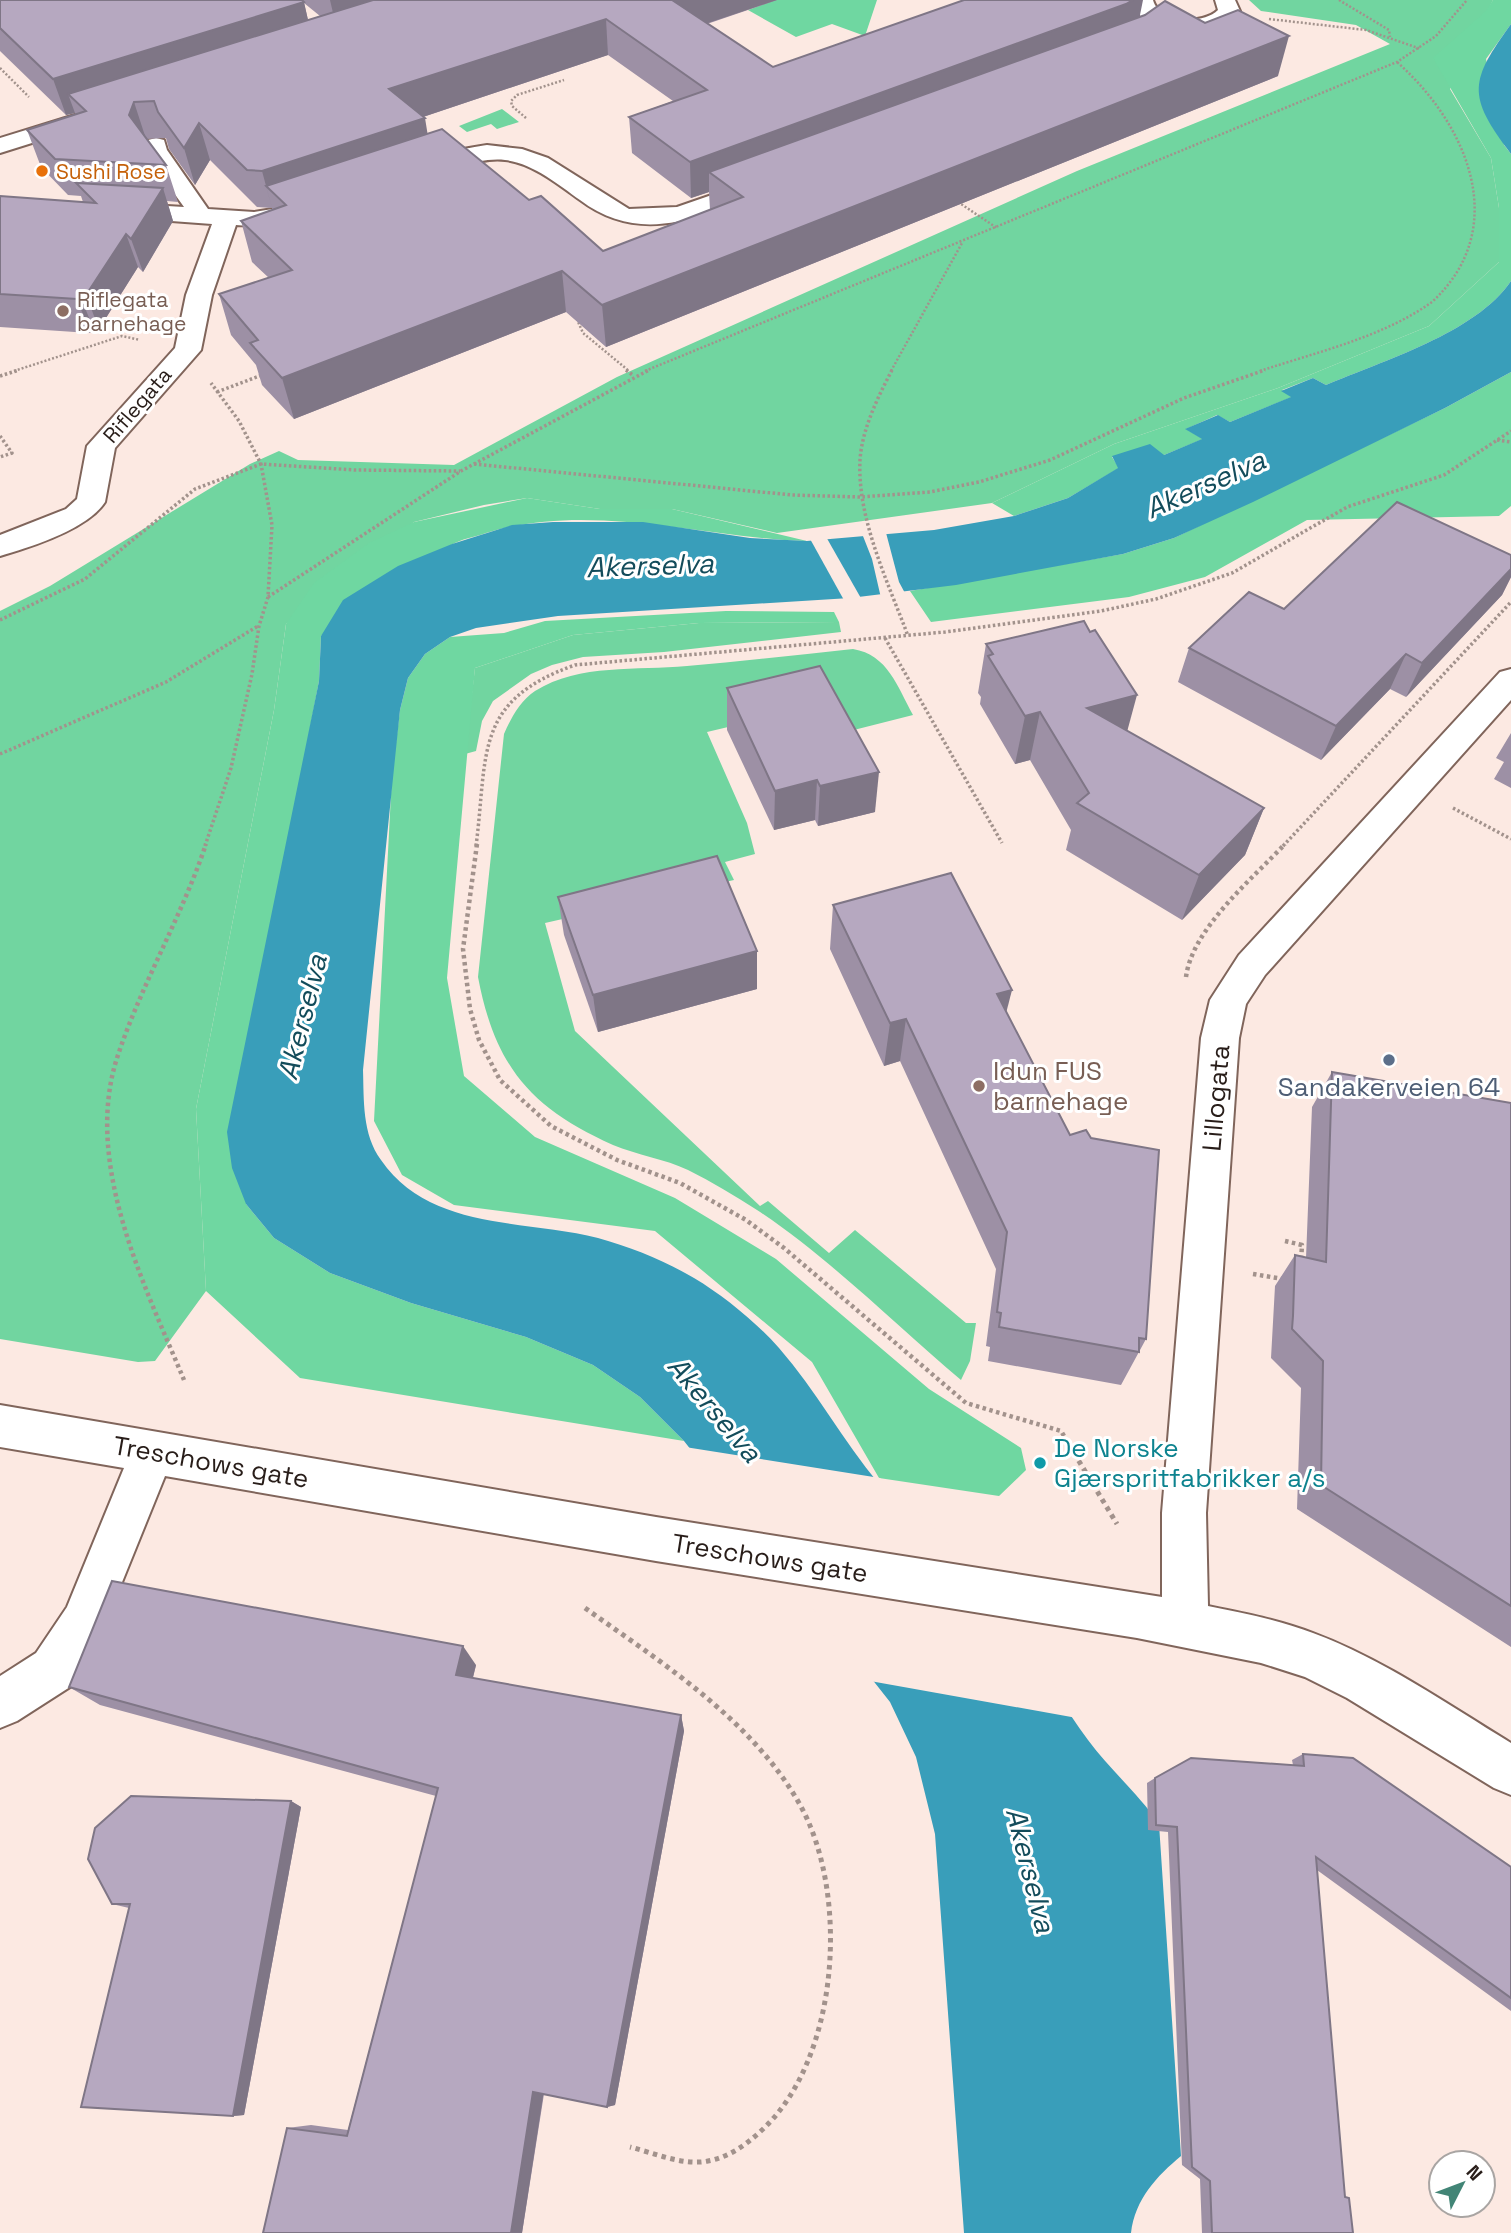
<svg xmlns="http://www.w3.org/2000/svg" width="1511" height="2233" font-family="'Space Grotesk',sans-serif">
	<style>
		.green { fill: #71d5a0 }
		.forest { fill: #6fd7a1 }
		.water { fill: #399eba }
		.pier { fill: #fce9e2 }
		.lines { fill: none; stroke-linecap: round; stroke-linejoin: round }
		.minor-casing { stroke: #80655b; stroke-width: 4 }
		.path-far3 { stroke: #a2928c; stroke-width: 2.5; stroke-dasharray: 2 2; stroke-linecap: butt }
		.path-far2 { stroke: #a2928c; stroke-width: 3.5; stroke-dasharray: 2.5 2.5; stroke-linecap: butt }
		.path-far1 { stroke: #a2928c; stroke-width: 4.5; stroke-dasharray: 3.5 3.5; stroke-linecap: butt }
		.path { stroke: #a2928c; stroke-width: 5; stroke-dasharray: 4.5 4.5; stroke-linecap: butt }
		.minor { fill: #fff; fill-rule: evenodd }
		.wall { fill: #9d90a5; fill-rule: evenodd }
		.shaded-wall { fill: #7f7686 }
		.building { fill: #b6a8c0; stroke: #7f7686; stroke-width: 2 }
		.food-dot { fill: #e8710a; stroke: #fff; stroke-width: 2.5 }
		.education-dot { fill: #8d6e63; stroke: #fff; stroke-width: 2.5 }
		.service-dot { fill: #5c6f8a; stroke: #fff; stroke-width: 2.5 }
		.culture-dot { fill: #0f9aa8; stroke: #fff; stroke-width: 2.5 }
		.labels { text-anchor: middle; dominant-baseline: central; stroke-width: 6; stroke-linejoin: round; paint-order: stroke }
		.far-food-label { font-size: 21px; fill: #c56008; stroke: #fff; text-anchor: start }
		.far-education-label { font-size: 21px; fill: #785e54; stroke: #fff; text-anchor: start }
		.far-street-label { font-size: 21px; fill: #281d19; stroke: #fff }
		.education-label { font-size: 26px; fill: #785e54; stroke: #fff; text-anchor: start }
		.service-label { font-size: 26px; fill: #4e5e75; stroke: #fff }
		.street-label { font-size: 26px; fill: #281d19; stroke: #fff }
		.culture-label { font-size: 26px; fill: #0d838f; stroke: #fff; text-anchor: start }
		.water-label { font-size: 28px; font-style: italic; fill: #134c5b; stroke: #fff }
	</style>
	<rect width="100%" height="100%" fill="#fce9e2"/>
	<g class="green">
		<path d="M1249,0h244l-43,89 41,69 8,50v54l-70,64 -151,62 -164,56 -122,59 -215,30 -105,-24h-72l-73,-11 -43,7 -70,17 -128,102 -12,86 -78,399 10,182 -51,70 -17,1 -138,-23v-728l50,-25 200,-122 29,-13 19,9 156,5 163,-88 460,-206 313,-127 -34,-19 -95,-14z"/>
		<path d="M502,109l17,13 -22,7 -6,-5 -24,8 -8,-6z"/>
		<path d="M839,622l2,10 -177,20 -81,5 -31,8 -21,9 -38,27 -11,20 -6,30 -11,3 10,-86 98,-33 126,-12z"/>
		<path d="M853,649c35,6 44,37 60,66l-75,19 -16,-29 -115,27 40,91 8,31 -30,8 9,18 -189,43 30,108 185,175 8,-5 61,52 26,-23 111,93h10l-6,38 -9,19c-65,-55 -134,-124 -204,-170 -22,-14 -45,-28 -69,-40 -23,-11 -51,-15 -75,-25 -83,-37 -118,-79 -135,-168l26,-243c7,-16 16,-33 31,-43 45,-28 102,-20 152,-25 55,-5 110,-11 166,-17z"/>
	</g>
	<g class="forest">
		<path d="M775,0h102l-12,36 -33,-12 -36,13 -48,-27z"/>
		<path d="M1493,0h18v24l-25,35 18,86 7,9v127c-35,52 -129,80 -185,104l-13,-7 -31,12 10,7 -62,25 -13,-7 -31,14 17,10 -39,16 -52,2 7,11 -51,30 -54,18 -22,-13 122,-59 164,-56 151,-62 70,-64v-54l-8,-50 -58,-100 53,-47z"/>
		<path d="M1511,372v134l-12,10 -192,4 -102,57 -76,20 -198,25 -21,-31 213,-37 51,-16 271,-130z"/>
		<path d="M527,498l73,11h72l135,32c-106,-3 -216,-40 -321,-8 -11,4 -25,6 -35,12 -42,22 -90,63 -130,91l-2,45 -26,136 -47,387 28,34 56,35 81,30 115,34 67,28 47,32 44,44 -384,-63 -94,-87 -10,-182 78,-399 12,-86 28,-41 55,-40 45,-21z"/>
		<path d="M726,611l108,1 5,10 -140,1 -126,12 -98,33 -28,310 17,98 71,61 140,61 101,61 153,130 92,59 5,22 -27,26 -120,-18 -67,-116 -157,-131 -201,-26 -52,-30 -28,-54 18,-346 8,-65 8,-32 17,-24 25,-17 54,-4 41,-12z"/>
	</g>
	<g class="water">
		<path d="M1511,24v130c-45,-59 -41,-73 0,-130z"/>
		<path d="M1511,281v91l-66,36 -192,94 -79,36 -51,16 -167,31 -106,13 -292,18 -82,12 -26,9 -25,17 -17,24 -8,32 -37,360c1,30 -1,64 18,90 49,71 143,59 217,78 33,9 67,23 96,40 30,18 62,44 85,70 37,42 64,93 100,136 46,54 99,104 143,160 24,31 43,65 66,96 22,30 50,53 71,84l22,332c-24,20 -46,43 -50,77h-167l-29,-399 -19,-77 -26,-55 -206,-261 -44,-44 -47,-32 -67,-28 -115,-34 -81,-30 -56,-35 -28,-34 -14,-36 -5,-36 92,-451 2,-45 22,-36 55,-34 54,-22 60,-19 41,-3h90l107,16 57,3 127,-11 80,-14 54,-18 50,-30 -6,-12 38,-12 14,11 38,-16 -17,-10 33,-14 12,7 61,-25 -10,-6 32,-13 13,7c56,-24 150,-52 185,-104z"/>
	</g>
	<g class="pier">
		<path d="M885,529l14,53 7,13 -25,3 -9,-39 -11,-28z"/>
		<path d="M825,535l37,65 -17,2 -36,-65z"/>
		<path d="M685,1447l195,31 58,53 86,110 53,77 -207,-37z"/>
	</g>
	<g class="lines">
		<defs>
			<g id="minor">
				<path d="M1133,0h20c6,23 50,25 65,10l-3,-10h20l5,11c-21,29 -102,29 -107,-11z"/>
				<path d="M78,114l11,7 -3,5 -86,27v-15z"/>
				<path d="M156,138l8,2 3,10 41,59 46,3 43,-7 9,2 3,5 -3,5c-23,6 -46,10 -70,8l-24,70 -11,55 -86,98 -10,54c-17,27 -74,45 -105,54v-21l66,-26 11,-10 10,-53 88,-98 11,-53 26,-71 -95,-7 -9,-2 -3,-5 3,-5 9,-2 67,4 -41,-57 5,-10z"/>
				<path d="M487,145l35,4 26,9 81,51 48,-2 81,-28 8,2 4,5 -4,5c-64,25 -124,56 -186,9 -22,-16 -48,-37 -75,-40 -30,-4 -67,18 -89,13l-4,-5c10,-14 58,-20 75,-23z"/>
				<path d="M1511,669v31l-246,275 -19,29 -7,34 -33,475 2,93c35,7 71,14 105,27 70,26 134,71 198,110v52l-17,-7 -147,-90 -42,-21 -44,-14 -124,-25 -481,-77 -491,-85 -66,163 -29,48 -53,34 -17,7v-52l36,-23 31,-46 57,-139 -124,-21v-42l656,112 506,80v-84l39,-475 9,-38 29,-45 261,-283z"/>
			</g>
		</defs>
		<use href="#minor" class="minor-casing"/>
		<g class="path-far3">
			<path d="M1339,0l50,30 1,7"/>
			<path d="M1269,19l97,11 55,19"/>
			<path d="M0,68l29,29"/>
			<path d="M526,118l-14,-12 -1,-5 6,-6 47,-15"/>
			<path d="M958,202l39,26"/>
			<path d="M575,315l8,18 46,38"/>
			<path d="M14,371l108,-35 18,4"/>
			<path d="M645,371l752,-309 39,-26 31,-36"/>
			<path d="M891,371l71,-128"/>
			<path d="M1260,371c57,-19 123,-34 172,-69 79,-73 37,-176 -35,-240"/>
		</g>
		<g class="path-far2">
			<path d="M626,370l8,6"/>
			<path d="M892,370c-14,27 -30,59 -32,90 -3,59 28,122 48,176"/>
			<path d="M0,376l19,-6"/>
			<path d="M217,392l45,-17"/>
			<path d="M0,436l12,17 -12,4"/>
			<path d="M1497,440l14,2"/>
			<path d="M474,464l318,31 68,2 70,-5 49,-10 71,-22 134,-62 81,-28"/>
			<path d="M268,597l193,-126 188,-101"/>
			<path d="M0,620l85,-41 110,-90 66,-25 94,6 105,1"/>
			<path d="M885,638l117,205"/>
			<path d="M0,754l166,-72 92,-56"/>
			<path d="M1453,808l58,31"/>
			<path d="M205,846l26,-78 21,-94 7,-48 9,-29 4,-72 -11,-61 -22,-43 -28,-38"/>
			<path d="M476,846c12,-92 -3,-145 99,-181l370,-33 156,-21 55,-12 76,-26 115,-66 97,-32 67,-44"/>
			<path d="M1283,846l228,-244"/>
		</g>
		<g class="path-far1">
			<path d="M477,844l-14,105 7,60 9,31 21,40 51,46 66,34 63,23 66,37 38,28 182,155 95,28 14,23"/>
			<path d="M1186,977c6,-48 66,-98 99,-133"/>
			<path d="M1285,1241l17,4 -1,16"/>
			<path d="M1253,1274l30,5"/>
			<path d="M184,1380c-40,-96 -102,-219 -66,-325 24,-72 64,-139 88,-211"/>
		</g>
		<g class="path">
			<path d="M1074,1453l43,71"/>
			<path d="M585,1608c77,55 166,111 214,195 51,89 41,255 -37,327 -16,15 -33,27 -54,31 -25,5 -54,-8 -78,-14"/>
		</g>
		<use href="#minor" class="minor"/>
	</g>
	<g class="wall">
		<path d="M0,0h777l-70,24 66,43 367,-50 138,59 -672,271 -40,-35 -272,107 -32,-34 -6,-20 -25,-30 -12,-41 50,-16 -17,-16 -11,-41 31,-11v-2l-15,-1 -47,-47 -15,25 -26,-36 -3,-11 -19,1 19,26 12,37 -11,-1 6,20 -30,51 -5,-5 -39,62 -6,-1 -3,5 -90,-6v-131l83,6 -2,-6 -13,-1 -27,-28 -14,-37 49,-15 -1,-2 -9,2 -66,-64zM304,3l16,13 -12,4zM608,55l65,46 -44,16 3,36 59,45 18,-6 1,18 -107,41 -74,-51 -102,-66 -4,-17z"/>
		<path d="M1511,555v22l-9,18 -96,102 -16,-8 -69,71 -143,-78 11,-34 95,-39z"/>
		<path d="M986,644l141,87 137,77 -19,47 -63,65 -116,-70 5,-20 -41,-70 -15,4 -35,-60 1,-7 -3,-4z"/>
		<path d="M727,688l148,124 -57,14 -3,-6 -41,10 -47,-100z"/>
		<path d="M1511,733v55l-17,-9 10,-17 -8,-4z"/>
		<path d="M558,897l199,92 -159,43 -34,-97z"/>
		<path d="M833,905l173,107 140,327 -25,46 -133,-24 2,-14 -4,-1 10,-77 -96,-208 -16,5 -54,-117z"/>
		<path d="M1332,1072l179,31v544l-214,-138 4,-121 -30,-30 4,-72 20,-31 11,3 6,-151z"/>
		<path d="M476,1665l-3,13 208,37 3,16 -69,374 -8,2 -63,-13 -22,139h-259l24,-105 24,-3 37,5 88,-334 -336,-91 -31,-18z"/>
		<path d="M1303,1754l208,113v144l-194,-141 28,327 8,36h-151l-2,-54 -18,-14 -14,-333 -20,-2 -1,-47 8,-5 138,-13 -1,-5z"/>
		<path d="M291,1801l10,6 -57,308 -11,1 -104,-208 -17,-4z"/>
	</g>
	<g class="shaded-wall">
		<path d="M330,0h104l-97,30z"/>
		<path d="M652,0h125l-105,35z"/>
		<path d="M1133,0h10l-6,30 -428,142v20l-18,6 -1,-36z"/>
		<path d="M304,2l8,36 -244,56 7,19 -9,2 -13,-36z"/>
		<path d="M606,19l2,36 -212,71 -7,-37z"/>
		<path d="M1289,36l-11,40 -672,271 -4,-42z"/>
		<path d="M134,102l12,37 -17,-24z"/>
		<path d="M425,118l6,37 -165,31 6,22 -10,-37z"/>
		<path d="M199,123l11,37 -15,25 -11,-37z"/>
		<path d="M163,188l10,33 -30,51 -12,-33z"/>
		<path d="M126,234l12,33 -39,62 -13,-34z"/>
		<path d="M562,271l4,41 -272,107 -12,-41z"/>
		<path d="M80,295l13,33 -3,5 -13,-34z"/>
		<path d="M1511,569v8l-9,18 -96,102 16,-34z"/>
		<path d="M1406,654l-16,35 -69,71 15,-34z"/>
		<path d="M1137,695l-13,48 -37,-35z"/>
		<path d="M1040,712l-10,48 -15,4 10,-48z"/>
		<path d="M879,772l-4,40 -57,14 2,-40z"/>
		<path d="M817,780l-2,40 -41,10 1,-39z"/>
		<path d="M1264,808l-19,47 -63,65 17,-45z"/>
		<path d="M757,951v38l-159,43 -5,-37z"/>
		<path d="M1012,990l-11,43 -4,-39z"/>
		<path d="M906,1019l-6,42 -16,5 6,-43z"/>
		<path d="M463,1646l13,19 -7,27 -13,-17z"/>
		<path d="M681,1715l3,16 -69,374 -8,2z"/>
		<path d="M291,1801l10,6 -57,308 -11,1z"/>
		<path d="M544,2090l-22,143h-11l22,-141z"/>
	</g>
	<g class="building">
		<path d="M0,0h302l2,2 -251,77 -53,-51z"/>
		<path d="M373,0h299l101,67 191,-67h169l-7,4 -436,158 -61,-45 78,-27 -101,-71 -217,70 36,29 -163,53 -15,-1 -48,-47 -15,25 -26,-36 -4,-11 -20,1 -5,13 37,50 -111,-6 -28,-29 59,-19 -18,-17z"/>
		<path d="M1165,1l40,22 33,-13 51,26 -687,269 -40,-34 -280,107 -32,-35 8,-3 -39,-46 73,-24 -51,-49 45,-16 -20,-19 176,-57 87,71 12,-4 62,55 140,-54 -34,-25 436,-157z"/>
		<path d="M76,183l87,5 -32,51 -5,-5 -40,61h-6l-3,4 -77,-5v-98l96,7z"/>
		<path d="M1397,502l114,53v14l-89,94 -16,-9 -70,72 -147,-78 60,-56 35,17z"/>
		<path d="M1084,621l6,11 5,-2 42,65 -50,13 177,100 -65,67 -122,-72 12,-10 -49,-81 -15,4 -37,-60 5,-2 -7,-10z"/>
		<path d="M820,666l59,106 -59,14 -3,-6 -42,11 -48,-103z"/>
		<path d="M717,856l40,95 -164,44 -35,-98z"/>
		<path d="M951,873l61,117 -15,4 73,141 16,-5 5,8 68,12 -13,189 -7,-1v14l-140,-25 2,-14 -4,-1 10,-80 -101,-213 -16,4 -57,-118z"/>
		<path d="M1332,1072l179,31v503l-190,-121 2,-124 -31,-32 1,-13 2,-61 31,7z"/>
		<path d="M112,1581l351,65 -7,29 225,40 -74,392 -74,-15 -22,141h-248l24,-105 60,8 91,-348 -369,-101z"/>
		<path d="M1303,1754l50,4 158,109v131l-195,-141 29,340 4,1 4,35h-141l-2,-52 -18,-14 -15,-340 -21,-2 -1,-47 36,-20 113,8z"/>
		<path d="M131,1796l160,5 -58,315 -152,-9 49,-203h-18l-24,-45 7,-31z"/>
	</g>
	<circle class="food-dot" cx="42" cy="171" r="7"/>
	<g class="education-dot">
		<circle cx="63" cy="311" r="7"/>
		<circle cx="979" cy="1086" r="7"/>
	</g>
	<circle class="service-dot" cx="1389" cy="1060" r="7"/>
	<circle class="culture-dot" cx="1040" cy="1463" r="7"/>
	<g class="labels">
		<g class="far-food-label">
			<text x="56" y="171">Sushi Rose</text>
		</g>
		<g class="far-education-label">
			<text x="77" y="299">Riflegata<tspan x="77" dy="24">barnehage</tspan></text>
		</g>
		<g class="far-street-label">
			<text transform="translate(137 405) rotate(-49)">Riflegata</text>
		</g>
		<g class="education-label">
			<text x="993" y="1071">Idun FUS<tspan x="993" dy="30">barnehage</tspan></text>
		</g>
		<g class="service-label">
			<text x="1389" y="1087">Sandakerveien 64</text>
		</g>
		<g class="street-label">
			<text transform="translate(1216 1098) rotate(-85)">Lillogata</text>
			<text transform="translate(211 1462) rotate(10)">Treschows gate</text>
			<text transform="translate(770 1558) rotate(9)">Treschows gate</text>
		</g>
		<g class="culture-label">
			<text x="1054" y="1448">De Norske<tspan x="1054" dy="30">Gjærspritfabrikker a/s</tspan></text>
		</g>
		<g class="water-label">
			<text transform="translate(1205 484) rotate(-24)">Akerselva</text>
			<text transform="translate(650 565) rotate(-2)">Akerselva</text>
			<text transform="translate(302 1017) rotate(-76)">Akerselva</text>
			<text transform="translate(715 1409) rotate(50)">Akerselva</text>
			<text transform="translate(1031 1870) rotate(76)">Akerselva</text>
		</g>
	</g>
	<g transform="translate(1462 2184) rotate(48)"><circle r="33" fill="#ffffff" stroke="#a9a5a3" stroke-width="2"/>
	<path d="M0-5L12 26L0 18L-12 26Z" fill="#428576"/>
	<text y="-10" font-size="19" font-weight="bold" text-anchor="middle" fill="#281d19">N</text>
	</g>
</svg>
